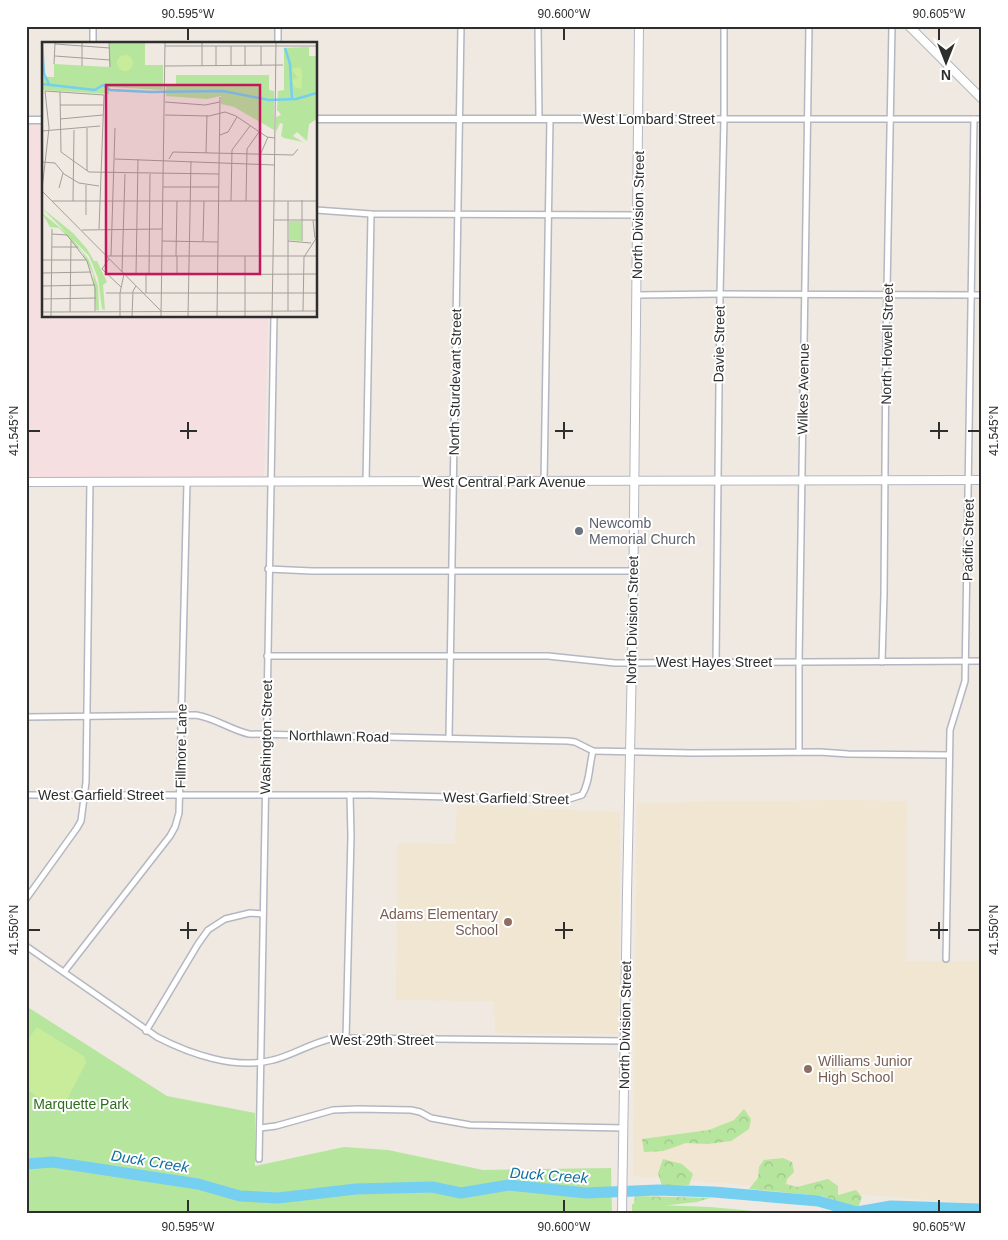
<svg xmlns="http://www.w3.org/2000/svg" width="1008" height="1240" font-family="Arial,sans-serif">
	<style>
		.education { fill: #f0e6d1 }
		.medical { fill: #f5dfe0 }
		.forest { fill: url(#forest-crowns) }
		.park { fill: #b6e59e }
		.pitch { fill: #c9ec9a }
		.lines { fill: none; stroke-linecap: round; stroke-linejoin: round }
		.river { stroke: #75cff0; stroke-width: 11 }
		.minor-casing { stroke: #b4b7c1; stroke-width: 8 }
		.tertiary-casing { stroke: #b4b7c1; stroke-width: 9 }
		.secondary-casing { stroke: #b4b7c1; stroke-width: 10 }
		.minor { stroke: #fff; stroke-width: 5 }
		.tertiary { stroke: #fff; stroke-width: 6 }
		.secondary { stroke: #fff; stroke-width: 8 }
		.ticks { fill: none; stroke: #2e2e2e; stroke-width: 2 }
		.worship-dot { fill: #6b7280; stroke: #fff; stroke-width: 2 }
		.education-dot { fill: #8d6e63; stroke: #fff; stroke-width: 2 }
		.labels { text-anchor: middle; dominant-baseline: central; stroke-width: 4; stroke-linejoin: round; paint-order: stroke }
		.street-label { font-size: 14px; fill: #2e2e2e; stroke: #fff }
		.worship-label { font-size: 14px; fill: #5b616d; stroke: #fff; text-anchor: start }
		.education-label { font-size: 14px; fill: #785e54; stroke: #fff; text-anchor: end }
		.park-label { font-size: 14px; fill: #2c6e1b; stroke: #fff }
		.water-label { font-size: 15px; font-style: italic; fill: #0d6fa3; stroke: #fff }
		.inset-river { fill: none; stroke: #75cff0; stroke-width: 2.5 }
		.inset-road { fill: none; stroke: #a29e99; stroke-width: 1 }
		.view { fill: #c2185b; fill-opacity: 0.15; stroke: #c2185b; stroke-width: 2.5 }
		.inset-edge { fill: none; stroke: #2e2e2e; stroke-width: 2.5 }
		.neatline { fill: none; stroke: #2e2e2e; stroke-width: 2 }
		.ticks-label { font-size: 12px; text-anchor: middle; fill: #2e2e2e }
	</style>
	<defs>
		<pattern id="forest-crowns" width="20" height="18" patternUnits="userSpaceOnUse" patternTransform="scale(1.25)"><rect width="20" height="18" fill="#b6e59e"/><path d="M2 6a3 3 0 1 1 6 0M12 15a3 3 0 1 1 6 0" fill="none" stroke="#9dc588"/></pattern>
	</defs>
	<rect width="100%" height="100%" fill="#efe9e1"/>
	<g class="education">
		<path d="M838,800l69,1 -1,160h76v243l-349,-28 4,-373z"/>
		<path d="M457,805l163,7 -1,222 -124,-1 -1,-32 -98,-1 2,-157 57,1z"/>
	</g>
	<path class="medical" d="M26,123h18v193h224l-4,162 -238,1z"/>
	<g class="forest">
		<path d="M744,1109l7,10 -2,10 -18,12 -23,3 -22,-1 -23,8 -19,1 -2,-13 67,-9 25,-10z"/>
		<path d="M783,1158l9,4 2,10 -7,7 -1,5 11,3 31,-8 10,7v9l18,-5 6,7 -4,11 -36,-12 -73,-7 9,-11 1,-11 5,-7z"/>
		<path d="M663,1159l19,5 11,10 -4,11 -27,1 -4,-13z"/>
		<path d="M635,1196l75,2 -13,4 -64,7z"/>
	</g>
	<g class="park">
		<path d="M26,1006l141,90 88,17v53l89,-19 44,3 95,20 128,-2 1,46h-586z"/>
		<path d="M632,1204l78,3 76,7h-154z"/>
	</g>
	<path class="pitch" d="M37,1027l48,30 1,6 -22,42 -17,-2 -19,-13 -2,-4v-44z"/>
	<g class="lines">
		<path class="river" d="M26,1164l27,-2 145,22 42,12 38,2 78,-9 76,-2 29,6 48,-8 77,8 72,-3 56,2 104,9 39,11 34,-6 87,3 4,2"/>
		<defs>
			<g id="minor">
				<path d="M538,26l1,93"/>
				<path d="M93,44v-18"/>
				<path d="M278,44v-18"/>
				<path d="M639,119h343"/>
				<path d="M316,210l55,4 267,1"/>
				<path d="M637,295l83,-1 262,1"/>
				<path d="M366,482l5,-268"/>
				<path d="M544,482l6,-363"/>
				<path d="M268,569l44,2h322"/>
				<path d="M267,656h281l67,7 367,-2"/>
				<path d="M716,662l4,-368 4,-175v-93"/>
				<path d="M882,662l2,-68 2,-252 6,-316"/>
				<path d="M26,717l170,-2c19,3 35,15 53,19l319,7 7,1 18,9 99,2 128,-1 28,2 101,1"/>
				<path d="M449,738l12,-712"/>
				<path d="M799,752v-90l10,-636"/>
				<path d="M26,795h345l195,5 16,-5c8,-13 7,-29 11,-44"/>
				<path d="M26,899l51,-71 4,-7 5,-39 4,-301"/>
				<path d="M26,946l131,91c33,17 78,33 116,23 21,-5 39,-18 62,-22l290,3"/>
				<path d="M946,959l4,-229 15,-49 9,-562"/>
				<path d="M64,972l106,-136 5,-9 4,-14 8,-331"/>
				<path d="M146,1031l52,-87 10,-14 17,-11 25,-6 13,1"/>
				<path d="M346,1039l5,-203 -1,-41"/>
				<path d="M260,1128l16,-2 57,-16 25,-1 53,1 9,2 11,6 39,7 154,3"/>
				<path d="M259,1159l15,-843"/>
			</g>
			<g id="tertiary">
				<path d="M316,119h323"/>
				<path d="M26,120h18"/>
			</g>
			<g id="secondary">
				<path d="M909,26l73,73"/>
				<path d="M26,482l956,-2"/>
				<path d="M622,1214l5,-320 6,-281 6,-587"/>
			</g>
		</defs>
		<use href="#minor" class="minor-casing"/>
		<use href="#tertiary" class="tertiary-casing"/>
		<use href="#secondary" class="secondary-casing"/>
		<use href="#minor" class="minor"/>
		<use href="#tertiary" class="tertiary"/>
		<use href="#secondary" class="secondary"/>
	</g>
	<path class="ticks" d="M188,28v12M564,28v12M939,28v12M188,422v17M564,422v17M939,422v17M28,431h12M180,431h17M555,431h18M930,431h18M968,431h12M188,922v17M564,922v17M939,922v17M28,930h12M180,930h17M555,930h18M930,930h18M968,930h12M188,1200v12M564,1200v12M939,1200v12"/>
	<circle class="worship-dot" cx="579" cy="531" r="5"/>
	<g class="education-dot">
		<circle cx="508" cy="922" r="5"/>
		<circle cx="808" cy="1069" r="5"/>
	</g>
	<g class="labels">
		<g class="street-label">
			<text x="649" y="119">West Lombard Street</text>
			<text transform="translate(638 215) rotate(-89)">North Division Street</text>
			<text transform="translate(719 344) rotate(-89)">Davie Street</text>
			<text transform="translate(887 344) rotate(-89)">North Howell Street</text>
			<text transform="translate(455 382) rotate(-89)">North Sturdevant Street</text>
			<text transform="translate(803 389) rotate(-89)">Wilkes Avenue</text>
			<text x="504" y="482">West Central Park Avenue</text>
			<text transform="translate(968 540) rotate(-89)">Pacific Street</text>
			<text transform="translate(632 620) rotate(-89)">North Division Street</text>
			<text x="714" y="662">West Hayes Street</text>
			<text transform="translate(339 736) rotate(1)">Northlawn Road</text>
			<text transform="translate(266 737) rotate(-89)">Washington Street</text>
			<text transform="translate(181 746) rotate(-89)">Fillmore Lane</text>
			<text x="101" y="795">West Garfield Street</text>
			<text transform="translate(506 798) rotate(1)">West Garfield Street</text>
			<text transform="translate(625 1025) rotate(-89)">North Division Street</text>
			<text x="382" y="1040">West 29th Street</text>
		</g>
		<g class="worship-label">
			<text x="589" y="523">Newcomb<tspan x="589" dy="16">Memorial Church</tspan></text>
		</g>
		<g class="education-label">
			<text x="498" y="914">Adams Elementary<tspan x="498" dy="16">School</tspan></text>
			<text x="818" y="1061" text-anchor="start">Williams Junior<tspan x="818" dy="16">High School</tspan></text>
		</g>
		<g class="park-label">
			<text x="81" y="1104">Marquette Park</text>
		</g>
		<g class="water-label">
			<text transform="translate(150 1161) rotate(9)">Duck Creek</text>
			<text transform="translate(549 1175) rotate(4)">Duck Creek</text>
		</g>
	</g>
	<g transform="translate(42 42)">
		<rect width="275" height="275" fill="#efe9e1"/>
		<path d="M275,55v22l-8,5 -2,17 -10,-9 -4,4 10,6 -19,-4 -3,-2 2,-12 -3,-1 -4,9v-15l5,-2 -4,-6zM0,166l31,25 14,16 7,12h3l10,21 -4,3 2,25 -3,-1 -4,-31 -9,-22zM0,171l28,23 19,24 9,26 1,24h-3l-3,-36 -11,-22 -23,-24 -9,-1z" fill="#b6e59e"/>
		<path d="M67,0h36v23h18v25l-54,-3v7l-67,-4v-13h12v-13l55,3zM267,5v9h8v45l-40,10 1,-20 6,-1v-42zM134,33h93v15l5,1v39l-40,-23 -13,-3v-8l-14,3 -41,-3v-12h10zM247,179h12v20l-12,-1z" fill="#b6e59e"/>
		<path d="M75 21a8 8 0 1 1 16 0a8 8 0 1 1-16 0ZM258,25l2,5v17l-8,-2 -2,-7 6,-2 -7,-9z" fill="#c9ec9a"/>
		<path class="inset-river" d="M0,0l2,32 6,12M243,6l5,16 2,35M0,42l53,6 8,-5 7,5 41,2 72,-1 46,9 27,-1 21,-6"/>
		<path class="inset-road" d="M67,0l1,25M13,2l55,4M123,4h152M174,4v20M189,4v20M203,4v20M219,4v20M13,14l55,4M12,22l1,-21M40,24v-24M123,24l118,-1M160,24v-24M18,50l1,60 28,20 130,2M123,60l40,3 15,-3M18,63h43M123,73l44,1 16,-4 11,4 31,21 8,1M18,77l43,-4M0,89l58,-5M178,93l8,-3 9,-15M164,111l1,-38M219,111l7,-16M73,117l160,6M127,117l4,-7 120,3 5,-6M0,120l13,1 9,11 15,9 20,3M45,129v-43M121,145h56M17,146l4,-15M0,147l7,-61 -4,-37 59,4 -5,134M0,149l119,120M10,159h265M31,159l1,-71M189,159l1,-51 18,-24M204,159l1,-52 12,-17M232,159l2,-159M44,173v-30M232,178h43M271,178l2,18M40,188l80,-1M10,192l15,1 20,26 8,27v23M120,199l56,1M161,199l1,-40M246,199l23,2M260,199v-41M10,205h26M65,214h210M69,214l4,-128M134,214l1,-55M135,214v19M67,217l-7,10 19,18M0,218h44M80,230l3,-98M0,231l49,-1M84,233l191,-1M94,233l2,-116M107,233l1,-101M0,244l53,-1M64,251h211M78,251l4,-19M104,251v-18M0,257l54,-1M246,269v-110M261,269l1,-54 13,-20M0,270l275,-1M28,270l1,-71M9,275l1,-88M78,275v-24M90,275l1,-26 3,-5M119,275l4,-275M146,275l3,-156M175,275l3,-220M203,275v-61M230,275l2,-116"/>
		<path class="view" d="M64,43h154v189h-154z"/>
		<rect width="275" height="275" class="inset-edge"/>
	</g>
	<rect width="1008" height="1240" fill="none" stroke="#ffffff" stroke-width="55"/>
	<g transform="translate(946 62) rotate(180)" stroke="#ffffff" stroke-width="4" paint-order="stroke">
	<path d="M0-4L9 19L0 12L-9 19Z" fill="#2e2e2e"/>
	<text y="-8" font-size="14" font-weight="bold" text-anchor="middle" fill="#2e2e2e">N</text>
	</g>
	<rect x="28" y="28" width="952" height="1184" class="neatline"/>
	<g class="ticks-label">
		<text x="188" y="18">90.595°W</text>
		<text x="564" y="18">90.600°W</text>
		<text x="939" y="18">90.605°W</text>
		<text transform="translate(994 431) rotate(-90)" y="4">41.545°N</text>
		<text transform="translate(14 431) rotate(-90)" y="4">41.545°N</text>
		<text transform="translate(994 930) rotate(-90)" y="4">41.550°N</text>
		<text transform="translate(14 930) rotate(-90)" y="4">41.550°N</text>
		<text x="188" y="1231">90.595°W</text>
		<text x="564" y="1231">90.600°W</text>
		<text x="939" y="1231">90.605°W</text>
	</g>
</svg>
